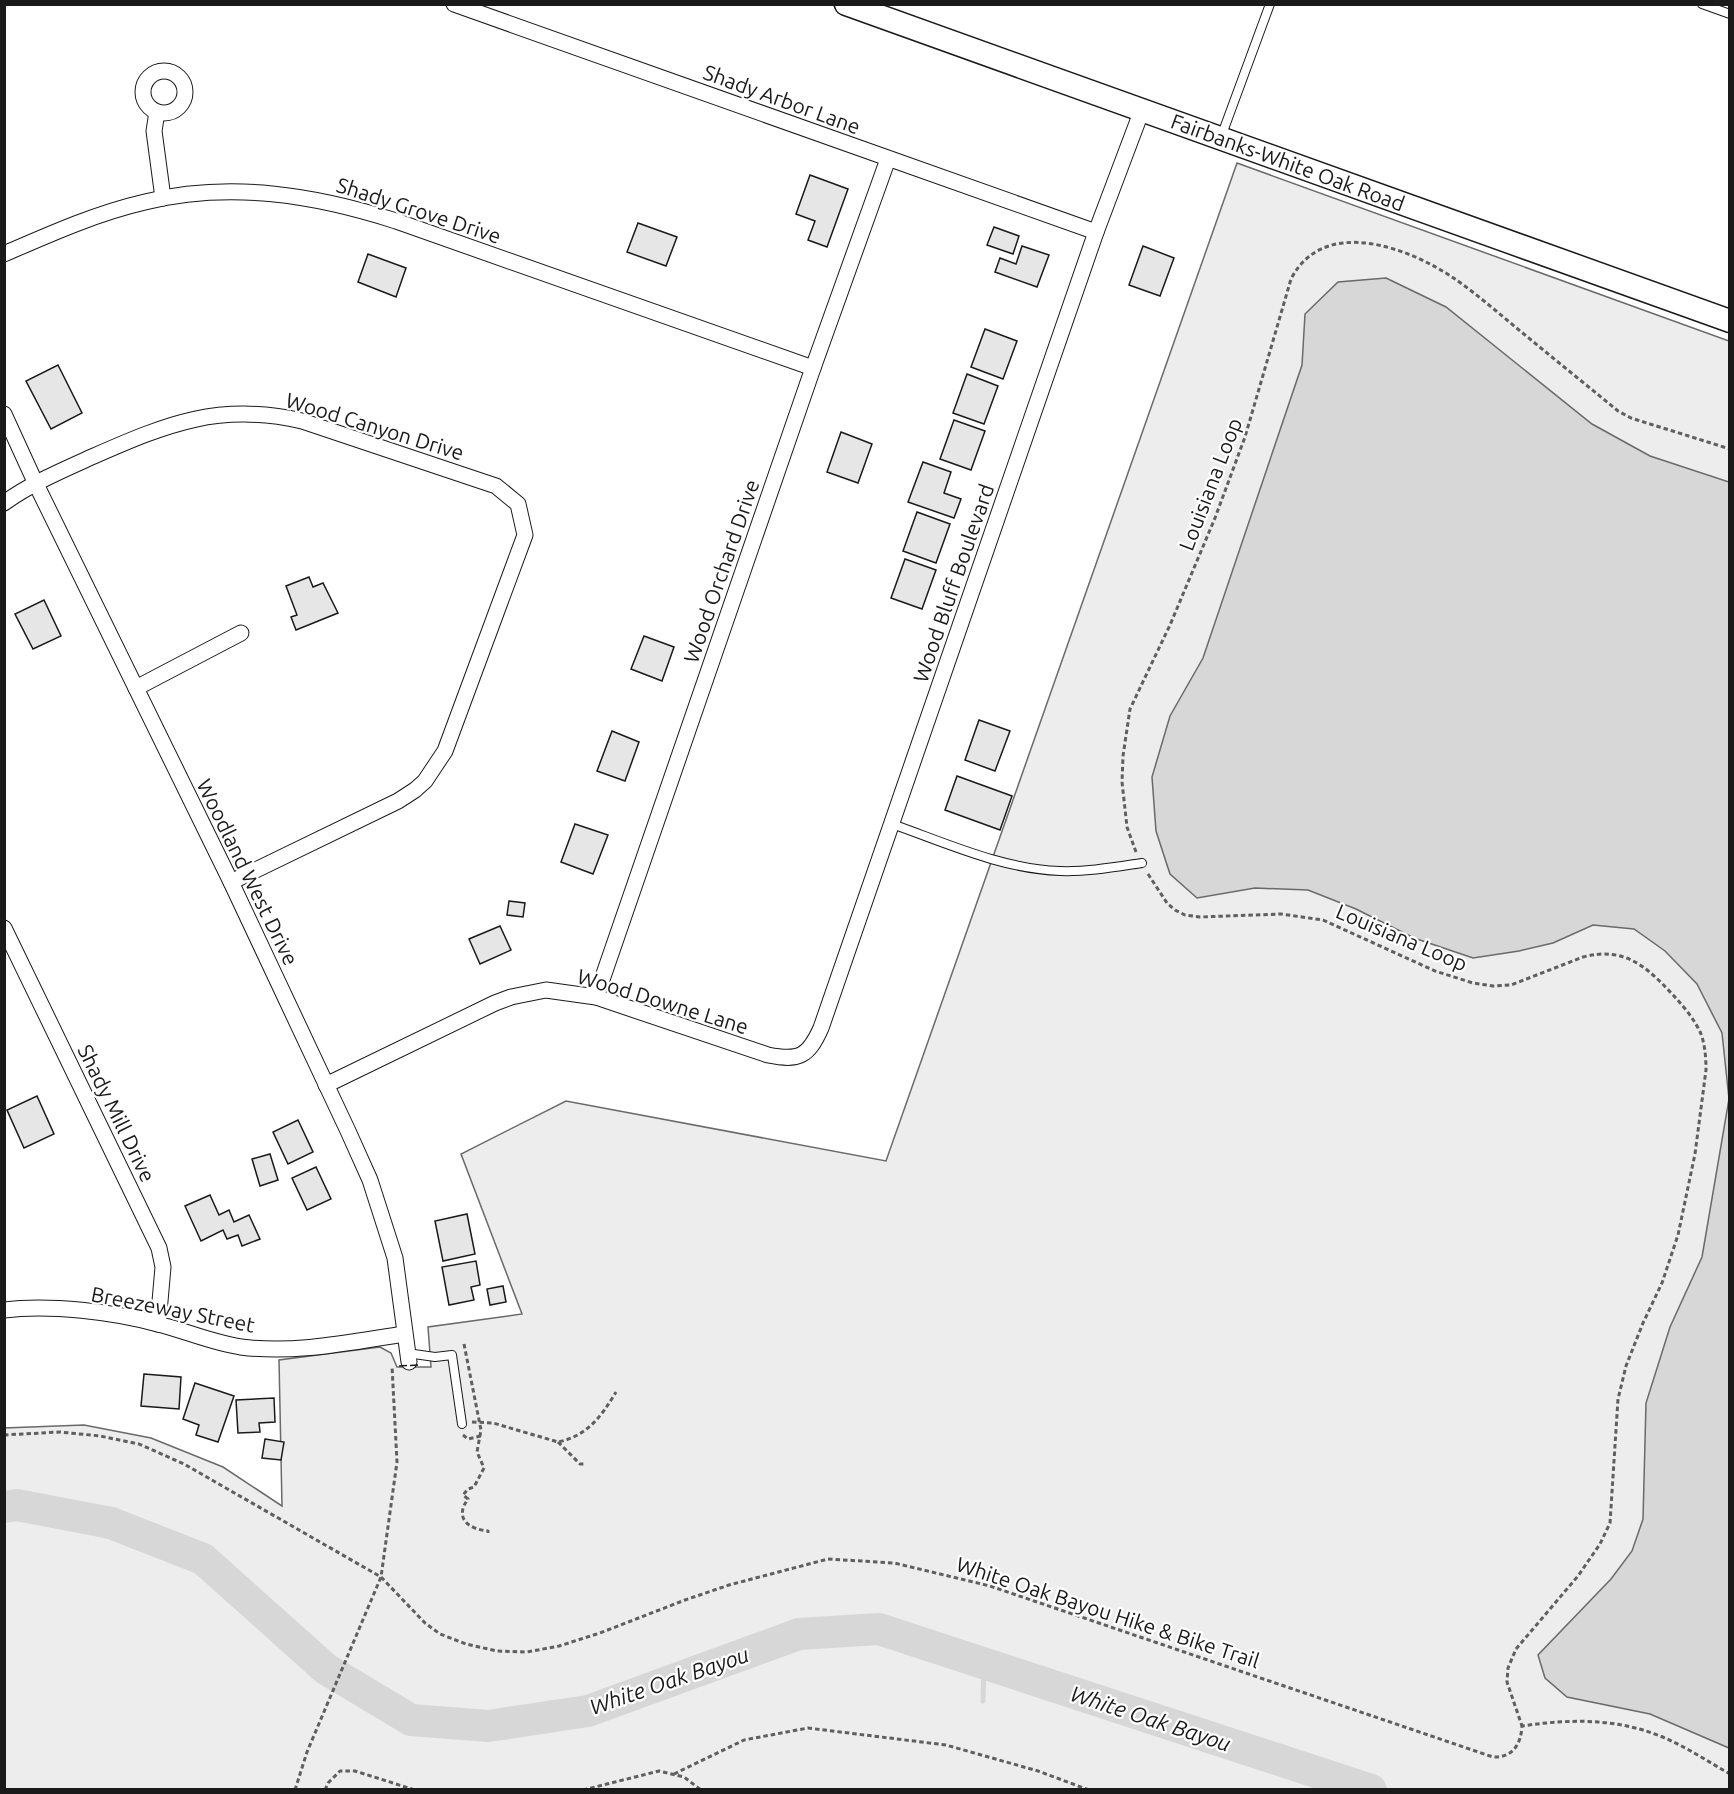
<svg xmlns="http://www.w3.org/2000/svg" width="1734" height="1794" font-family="Ubuntu,sans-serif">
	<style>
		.built { fill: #ededed; stroke: #6a6a6a; stroke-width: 1.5 }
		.water { fill: #d7d7d7; stroke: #6a6a6a; stroke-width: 1.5 }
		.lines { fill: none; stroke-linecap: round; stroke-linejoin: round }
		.stream { stroke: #d7d7d7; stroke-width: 5 }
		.river { stroke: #d7d7d7; stroke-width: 32 }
		.building { fill: #e6e6e6; stroke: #1a1a1a; stroke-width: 1.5 }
		.lane-casing { stroke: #1a1a1a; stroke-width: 10 }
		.street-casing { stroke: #1a1a1a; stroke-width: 17 }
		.secondary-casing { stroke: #1a1a1a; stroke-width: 25 }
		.path { stroke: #5f5f5f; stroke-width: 3; stroke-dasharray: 4.5 3; stroke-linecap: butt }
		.lane { stroke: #fff; stroke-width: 8 }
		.street { stroke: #fff; stroke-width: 15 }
		.secondary { stroke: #fff; stroke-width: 22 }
		.fence { stroke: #1a1a1a; stroke-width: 1.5; stroke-dasharray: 8 3; stroke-linecap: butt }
		.labels { text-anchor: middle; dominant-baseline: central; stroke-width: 4.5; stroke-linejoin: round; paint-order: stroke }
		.street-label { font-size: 21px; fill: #1a1a1a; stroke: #fff }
		.water-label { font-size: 22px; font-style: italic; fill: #1a1a1a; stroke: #fff }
	</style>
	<rect width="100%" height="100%" fill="#fff"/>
	<path class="built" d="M1237,163l492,178v1448h-1724l-1,-361 80,-3 67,13 72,29 59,39 -3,-146 101,-13 11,6 6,14h34l-3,-40 94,-13 -61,-160 105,-53 320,60z"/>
	<path class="water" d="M1386,278l60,29 146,117 58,32 79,26v1266l-79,-34 -83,-17 -22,-19 -7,-23 73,-76 21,-28 11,-32 3,-116 24,-76 32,-70 27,-158 -7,-66 -25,-49 -32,-33 -31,-22 -41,-4 -40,18 -34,8 -46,7 -59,-20 -58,-29 -48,-19 -53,-2 -58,10 -27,-24 -14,-43 -4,-54 18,-61 33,-58 99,-293 3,-51 33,-32z"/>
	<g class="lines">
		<path class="stream" d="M983,1701l1,-38"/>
		<path class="river" d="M4,1507l13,-2 94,18 92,36 123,110 85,51 77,6 100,-15 211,-77 80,-5 492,161"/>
	</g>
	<g class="building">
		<path d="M810,175l38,14 -21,58 -19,-7 7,-19 -19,-7z"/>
		<path d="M638,223l39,14 -11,29 -39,-14z"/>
		<path d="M994,227l25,9 -6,18 -26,-9z"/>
		<path d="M1022,246l27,9 -12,32 -42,-15 5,-14 16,6z"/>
		<path d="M1143,246l31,12 -14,38 -31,-11z"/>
		<path d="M368,254l38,14 -10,29 -38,-15z"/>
		<path d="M985,329l32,12 -14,38 -32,-12z"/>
		<path d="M58,365l24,48 -31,16 -25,-48z"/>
		<path d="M967,374l31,12 -14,38 -31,-11z"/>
		<path d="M954,420l31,11 -14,39 -31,-11z"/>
		<path d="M841,432l31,12 -14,39 -31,-11z"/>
		<path d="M923,462l28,10 -7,21 17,6 -7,19 -46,-16z"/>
		<path d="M917,512l33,12 -14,39 -33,-12z"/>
		<path d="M905,559l31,11 -14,39 -31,-11z"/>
		<path d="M309,577l4,10 10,-4 15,30 -42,17 -5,-13 6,-2 -11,-29z"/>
		<path d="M44,600l17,36 -28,13 -18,-35z"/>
		<path d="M644,636l30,11 -12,34 -31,-12z"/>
		<path d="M979,720l31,11 -15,40 -30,-11z"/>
		<path d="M612,731l27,11 -14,39 -28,-10z"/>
		<path d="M957,776l55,20 -12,34 -55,-20z"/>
		<path d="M575,824l33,11 -15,39 -32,-12z"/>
		<path d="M509,901l16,2 -2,14 -16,-2z"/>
		<path d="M500,926l11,24 -31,14 -11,-25z"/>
		<path d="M37,1096l17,38 -30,14 -17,-38z"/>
		<path d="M298,1120l15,32 -25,12 -15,-32z"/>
		<path d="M270,1154l8,26 -18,6 -8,-27z"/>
		<path d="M316,1167l15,32 -24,11 -15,-32z"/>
		<path d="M210,1195l9,20 10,-5 5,12 15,-7 11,24 -18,7 -4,-11 -11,4 -4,-9 -22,11 -16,-35z"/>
		<path d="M467,1214l8,40 -32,7 -8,-40z"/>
		<path d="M476,1261l4,24 -9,2 3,13 -25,5 -7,-38z"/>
		<path d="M503,1286l3,16 -16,3 -3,-16z"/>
		<path d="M144,1374l37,3 -2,32 -38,-3z"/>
		<path d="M195,1383l39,13 -16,46 -22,-7 3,-10 -16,-6z"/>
		<path d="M274,1398l1,24 -16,1 1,9 -22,1 -2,-33z"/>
		<path d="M265,1439l19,3 -3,18 -19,-2z"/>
	</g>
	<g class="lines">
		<defs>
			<g id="lane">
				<path d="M1702,4l28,10"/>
				<path d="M1221,137l49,-133"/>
				<path d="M892,824c54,19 110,45 168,47 27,1 55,-4 82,-8"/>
				<path d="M407,1353l28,4 17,-2 10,69"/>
			</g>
			<g id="street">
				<path d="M454,4l642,228"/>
				<circle cx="164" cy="92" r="21"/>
				<path d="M157,112l-3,19 9,67"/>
				<path d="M4,254c46,-20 93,-41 141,-52 85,-21 170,-7 251,19l417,147"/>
				<path d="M4,414l32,70 195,398 117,249 22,49 25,78 14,104"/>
				<path d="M4,503c28,-20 59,-33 90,-47 73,-32 126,-54 208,-35l194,65 22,18 7,31 -80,216 -20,30 -10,9 -17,11 -167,81"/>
				<path d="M136,688l105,-55"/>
				<path d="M4,928l155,320 4,19 -5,57"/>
				<path d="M596,997l217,-629 75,-209"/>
				<path d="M326,1085l169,-82 16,-6 35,-7 50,7 172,58c31,6 40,2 53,-27l275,-796 46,-122"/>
				<path d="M4,1310c45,-6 111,2 154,14 28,7 55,19 83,23 54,7 110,-5 163,-13"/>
			</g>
			<path id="secondary" d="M846,4l884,317"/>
		</defs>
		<use href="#lane" class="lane-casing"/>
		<use href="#street" class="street-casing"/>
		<use href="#secondary" class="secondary-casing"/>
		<g class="path">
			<path d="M1136,852l-9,-25 -5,-45 1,-26 7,-47 40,-84 45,-107 30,-81 46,-158c33,-64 119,-31 164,0 26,18 50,40 75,60 29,24 59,48 88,72l13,7 99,31"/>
			<path d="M1148,874l19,29 8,7 10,5 15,2 81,-3 42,6 112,51 38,12 20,3 18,-1 72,-28c42,-11 64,10 91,39 10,11 21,24 27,38 4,11 5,24 5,36l-11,84 -17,81 -16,48 -19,40 -17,43 -8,33 -8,124 -10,21 -22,32 -62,73 -8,19 -1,14 15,44"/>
			<path d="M464,1344l17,86 -4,22 7,16 -10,19 -6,2 -5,6 5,4c-14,19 0,30 20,32v2"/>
			<path d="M472,1422l21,1 65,19c29,-6 43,-25 58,-50"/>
			<path d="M4,1435l56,-3 40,4 39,8 45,20 197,113 44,46 15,11 26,10 31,7 30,1 32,-6 41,-13 85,-33 44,-15 99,-26 66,4 96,23 503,171c20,1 28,-13 29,-31 47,-7 93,-8 138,10 25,10 47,25 70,38"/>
			<path d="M463,1435l5,4 13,-3"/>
			<path d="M558,1442l22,22h6"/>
			<path d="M674,1774l70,-34 64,-12 138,17 92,26 51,19"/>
			<path d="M295,1790l12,-38 74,-175 16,-115 -5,-96"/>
			<path d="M325,1790l3,-7 12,-12h15l60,19"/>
			<path d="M583,1790l76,-19 25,6 17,13"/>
		</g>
		<use href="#lane" class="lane"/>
		<use href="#street" class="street"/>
		<use href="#secondary" class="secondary"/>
		<path class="fence" d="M399,1366l21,-1"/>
	</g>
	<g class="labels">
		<g class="street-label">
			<text transform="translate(782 99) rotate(20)">Shady Arbor Lane</text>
			<text transform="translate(1288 162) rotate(20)">Fairbanks-White Oak Road</text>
			<text transform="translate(419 210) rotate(18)">Shady Grove Drive</text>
			<text transform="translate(375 426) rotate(17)">Wood Canyon Drive</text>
			<text transform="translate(1210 484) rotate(-69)">Louisiana Loop</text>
			<text transform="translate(721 571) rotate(-71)">Wood Orchard Drive</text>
			<text transform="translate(953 583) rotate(-71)">Wood Bluff Boulevard</text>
			<text transform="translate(248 872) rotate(64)">Woodland West Drive</text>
			<text transform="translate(1402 937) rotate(23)">Louisiana Loop</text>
			<text transform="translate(663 1001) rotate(17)">Wood Downe Lane</text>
			<text transform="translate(117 1113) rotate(64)">Shady Mill Drive</text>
			<text transform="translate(173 1309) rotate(11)">Breezeway Street</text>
			<text transform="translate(1108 1612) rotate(18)">White Oak Bayou Hike &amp; Bike Trail</text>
		</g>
		<g class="water-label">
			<text transform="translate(669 1680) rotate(-19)">White Oak Bayou</text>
			<text transform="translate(1151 1718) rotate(18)">White Oak Bayou</text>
		</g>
	</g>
	<rect width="1734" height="1794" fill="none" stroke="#1a1a1a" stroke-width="12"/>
</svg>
